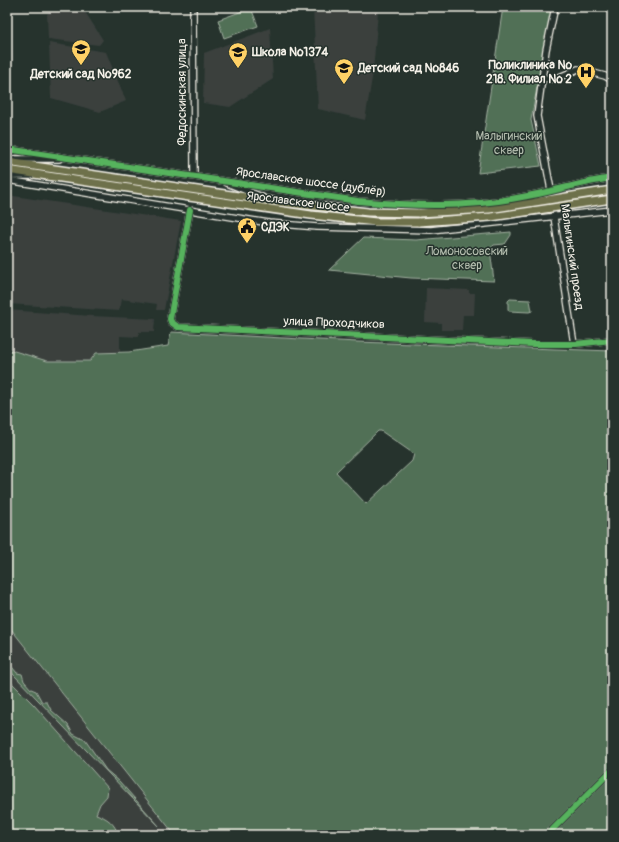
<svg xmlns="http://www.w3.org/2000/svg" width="619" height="842" font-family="Pangolin,sans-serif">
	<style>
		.built { fill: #3a403e }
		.green { fill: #516f57; stroke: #a2b0a0; fill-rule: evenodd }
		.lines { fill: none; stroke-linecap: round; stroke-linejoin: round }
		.minor-casing { stroke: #f4f1e8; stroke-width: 8 }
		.major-casing { stroke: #f4f1e8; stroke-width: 10 }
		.minor { stroke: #26332d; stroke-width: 5.5 }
		.major { stroke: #6e714b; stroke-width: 7 }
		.major-bridge-casing { stroke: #f4f1e8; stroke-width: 10; stroke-linecap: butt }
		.major-bridge { stroke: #6e714b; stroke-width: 7 }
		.cycleway-casing { stroke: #26332d; stroke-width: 8 }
		.cycleway { stroke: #56b35d; stroke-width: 6 }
		.labels { text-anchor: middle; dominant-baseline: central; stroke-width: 3; stroke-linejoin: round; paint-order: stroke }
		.poi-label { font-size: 12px; font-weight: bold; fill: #f4f1e8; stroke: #26332d; text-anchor: start }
		.street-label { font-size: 12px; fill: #f4f1e8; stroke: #26332d }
		.park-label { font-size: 12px; fill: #b3bdae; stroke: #26332d }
	</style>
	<rect width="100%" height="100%" fill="#26332d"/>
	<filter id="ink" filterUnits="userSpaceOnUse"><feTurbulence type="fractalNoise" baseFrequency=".025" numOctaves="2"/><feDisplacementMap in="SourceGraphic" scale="8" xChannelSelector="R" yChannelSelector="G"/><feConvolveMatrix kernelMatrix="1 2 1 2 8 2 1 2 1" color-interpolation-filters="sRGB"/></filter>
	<g filter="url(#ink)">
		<g class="built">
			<path d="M7,7h4l2,60h-6z"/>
			<path d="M56,7h26l21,33 -4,5 -51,-6 -1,-25z"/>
			<path d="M313,7h61l4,5 -5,60 -8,48 -47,-11z"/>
			<path d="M270,28l3,51 -43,28 -27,-4 1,-50z"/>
			<path d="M49,43l57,9 20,49 -26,11 -49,-14z"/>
			<path d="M7,195l174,26 -17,89h-8l1,-6 -36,-5 -2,12 -112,-7z"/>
			<path d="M426,288l43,2v3h6l-1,22h-11l-1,15h-21v-7l-16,-1z"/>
			<path d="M7,310l85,6 63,3 -1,13h-15v5l-19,-1v16l-24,1 -6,8h-43l-36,-11 -4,-6z"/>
			<path d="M7,624l116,146 52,65h-168z"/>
		</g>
		<g class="green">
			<path d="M503,7h49l-21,113 10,46 -63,7z"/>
			<path d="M251,8l7,18 -34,12 -6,-18z"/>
			<path d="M511,232v3l-6,9 -11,1 -4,4 4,32 -83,-3 -82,-8 34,-32 53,2z"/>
			<path d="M510,299l20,1 2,11 -3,1 -20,-1 -1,-2v-8z"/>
			<path d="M171,332l186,10 255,9v484h-437l-168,-211v-278l4,4 36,11h43l6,-8 33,-1 39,-6zM378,431h3l33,23 -2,7 -46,43 -30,-32z"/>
			<path d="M7,661l10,12 5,1 2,7 7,8 5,2 6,11h5l4,8 17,15 5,9 12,6 21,30 13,11 40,45 -145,-151 -7,-8z"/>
			<path d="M7,678l27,27 74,83 -1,8 -7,8 -4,10c11,4 19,9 22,21h-111z"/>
		</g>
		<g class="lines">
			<defs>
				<g id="minor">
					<path d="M193,7l1,169"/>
					<path d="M555,7l-9,43 -9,66 14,74 3,27 20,127"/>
					<path d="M542,78l13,1 23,-10 27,7 7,4"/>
					<path d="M7,149l351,52c54,5 110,7 164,-4 31,-5 59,-15 90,-19"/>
					<path d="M7,159h52"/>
					<path d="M7,176h24"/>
					<path d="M7,180l262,43 48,4 114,3 181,-20"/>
					<path d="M227,183l35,14"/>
					<path d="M190,210l-20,109 1,3 7,5 355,17h43l36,-4"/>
					<path d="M547,835l65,-65"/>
				</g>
				<g id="major">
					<path d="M7,162l272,40 89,10 51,1"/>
					<path d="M7,170l304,45 65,7h43"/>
				</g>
			</defs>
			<use href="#minor" class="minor-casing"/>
			<use href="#major" class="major-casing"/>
			<use href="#minor" class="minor"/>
			<use href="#major" class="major"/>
			<defs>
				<g id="major-bridge">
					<path d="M419,213l70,-4 123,-19"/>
					<path d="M419,222l72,-5 121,-18"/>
				</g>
			</defs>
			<use href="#major-bridge" class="major-bridge-casing"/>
			<use href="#major-bridge" class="major-bridge"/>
			<defs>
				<g id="cycleway">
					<path d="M7,149l351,52c54,5 110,7 164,-4 31,-5 59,-15 90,-19"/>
					<path d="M190,210l-20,109 1,3 7,5 355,17h43l36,-4"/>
					<path d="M547,835l65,-65"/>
				</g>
			</defs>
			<use href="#cycleway" class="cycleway-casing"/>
			<use href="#cycleway" class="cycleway"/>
		</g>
	</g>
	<defs>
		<symbol id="school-pin" viewBox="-11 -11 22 30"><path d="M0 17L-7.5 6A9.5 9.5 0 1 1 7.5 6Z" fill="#ffd166" stroke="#26332d"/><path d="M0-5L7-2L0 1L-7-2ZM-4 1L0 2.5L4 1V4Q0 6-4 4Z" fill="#111"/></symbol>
		<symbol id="hospital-pin" viewBox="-11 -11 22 30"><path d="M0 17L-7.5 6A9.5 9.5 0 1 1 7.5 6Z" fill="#ffd166" stroke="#26332d"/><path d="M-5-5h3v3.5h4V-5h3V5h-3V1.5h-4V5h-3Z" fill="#111"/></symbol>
		<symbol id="civic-pin" viewBox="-11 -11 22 30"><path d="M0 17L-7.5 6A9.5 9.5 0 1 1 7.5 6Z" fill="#ffd166" stroke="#26332d"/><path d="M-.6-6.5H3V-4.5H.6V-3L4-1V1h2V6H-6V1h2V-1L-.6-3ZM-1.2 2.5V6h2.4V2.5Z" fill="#111"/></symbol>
	</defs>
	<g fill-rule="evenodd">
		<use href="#school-pin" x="70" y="38" width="22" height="30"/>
		<use href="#school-pin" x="227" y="41" width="22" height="30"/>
		<use href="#school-pin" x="333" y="57" width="22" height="30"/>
		<use href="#hospital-pin" x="575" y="61" width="22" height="30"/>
		<use href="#civic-pin" x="236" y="216" width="22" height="30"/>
	</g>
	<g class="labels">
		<g class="poi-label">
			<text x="252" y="52">Школа №1374</text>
			<text x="572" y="65" text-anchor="end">Поликлиника №<tspan x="572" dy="14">218. Филиал № 2</tspan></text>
			<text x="358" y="68">Детский сад №846</text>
			<text x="81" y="74" text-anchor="middle">Детский сад №962</text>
			<text x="261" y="227">СДЭК</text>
		</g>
		<g class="street-label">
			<text transform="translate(182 92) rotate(-90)">Федоскинская улица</text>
			<text transform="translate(311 182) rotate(8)">Ярославское шоссе (дублёр)</text>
			<text transform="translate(298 202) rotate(7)">Ярославское шоссе</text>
			<text transform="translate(572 257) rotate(82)">Малыгинский проезд</text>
			<text transform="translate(334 323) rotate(2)">улица Проходчиков</text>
		</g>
		<g class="park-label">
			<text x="509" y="136">Малыгинский<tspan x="509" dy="14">сквер</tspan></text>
			<text x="467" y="251">Ломоносовский<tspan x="467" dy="14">сквер</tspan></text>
		</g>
	</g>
	<rect width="619" height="842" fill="none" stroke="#26332d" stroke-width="24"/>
	<rect x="12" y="12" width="595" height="818" fill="none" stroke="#f4f1e8" stroke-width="1.5" filter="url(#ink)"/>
</svg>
